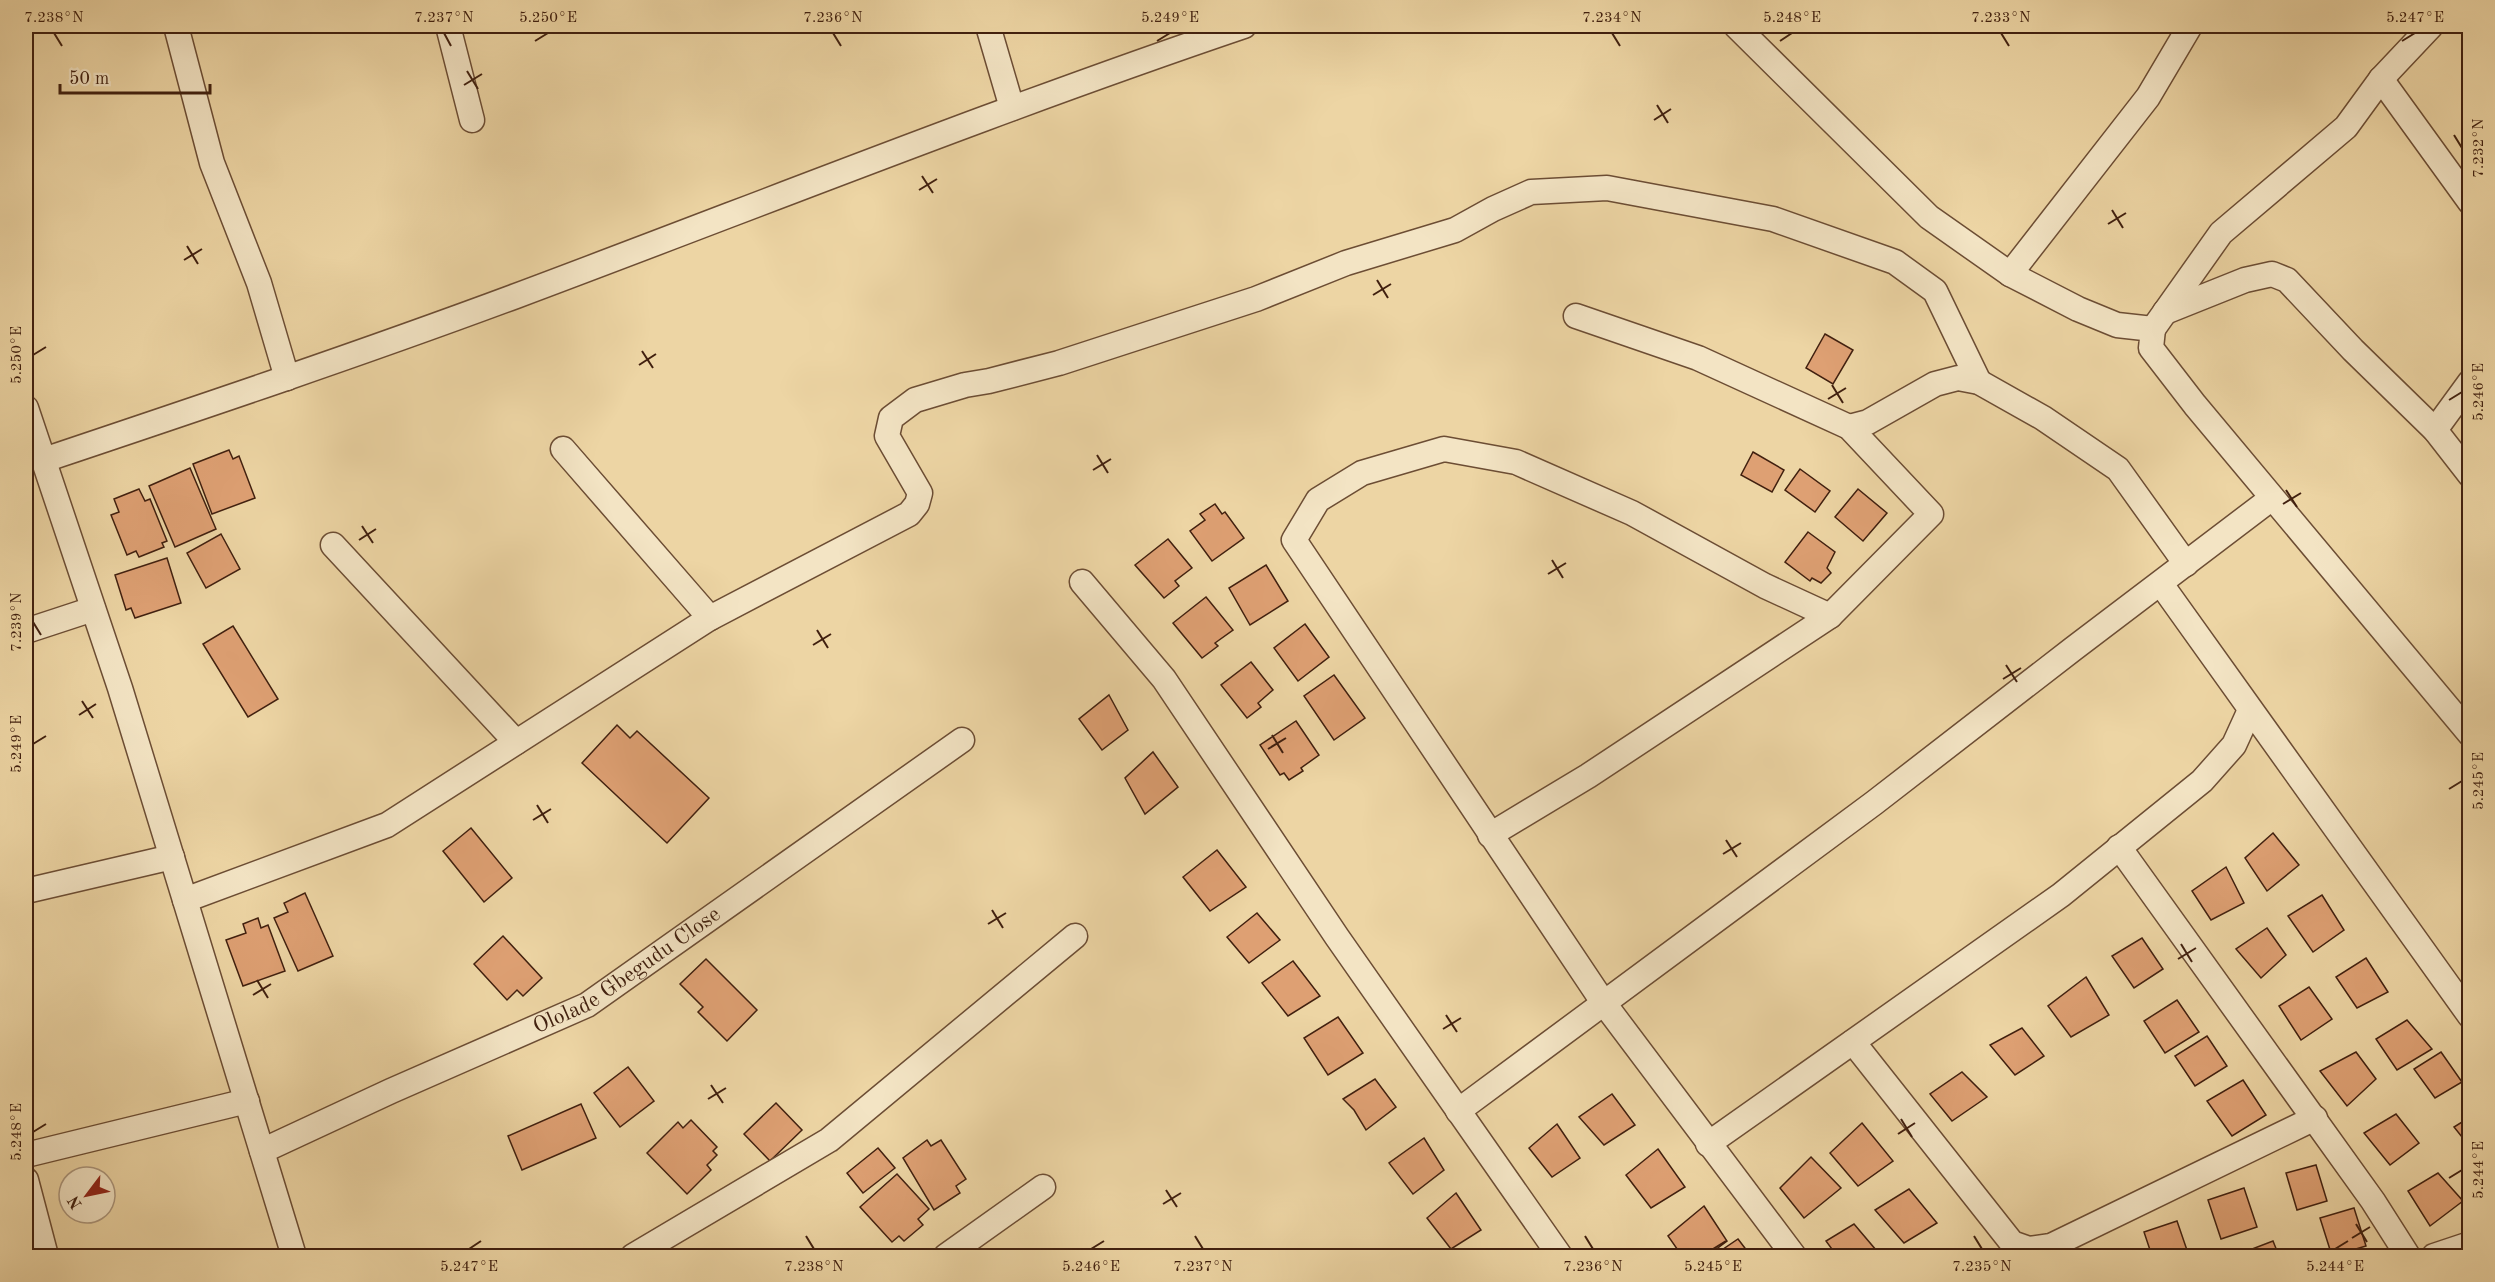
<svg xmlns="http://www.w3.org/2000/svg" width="2495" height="1282" font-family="'Old Standard TT',serif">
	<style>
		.building { fill: #dea073; stroke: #41200f; stroke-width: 1.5 }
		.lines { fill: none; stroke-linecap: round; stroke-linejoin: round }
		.street-casing { stroke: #6c4d34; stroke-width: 27 }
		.street { stroke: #f3e4c4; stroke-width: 24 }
		.ticks { fill: none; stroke: #41200f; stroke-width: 2 }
		.labels { text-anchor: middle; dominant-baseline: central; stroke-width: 5; stroke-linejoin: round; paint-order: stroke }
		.street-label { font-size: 22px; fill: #41200f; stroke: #f3e4c4 }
		.neatline { fill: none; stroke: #41200f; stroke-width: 2 }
		.ticks-label { font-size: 15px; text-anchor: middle; fill: #41200f }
	</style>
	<rect width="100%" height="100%" fill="#edd5a4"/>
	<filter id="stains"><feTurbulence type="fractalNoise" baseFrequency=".00333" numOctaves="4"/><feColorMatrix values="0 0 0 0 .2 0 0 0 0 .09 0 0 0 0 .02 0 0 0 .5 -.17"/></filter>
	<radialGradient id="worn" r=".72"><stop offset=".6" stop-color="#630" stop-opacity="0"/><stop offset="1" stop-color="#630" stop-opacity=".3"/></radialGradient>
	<g class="building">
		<path d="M1825,334l28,16 -20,34 -27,-16z"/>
		<path d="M229,450l4,9 6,-3 16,42 -43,16 -19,-50z"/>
		<path d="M1753,452l31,18 -12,22 -31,-17z"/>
		<path d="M190,468l26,61 -41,18 -26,-61z"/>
		<path d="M1800,469l30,22 -15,21 -30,-22z"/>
		<path d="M139,489l6,12 5,-2 17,42 -5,2 2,4 -25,10 -3,-6 -9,4 -16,-40 8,-3 -5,-13z"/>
		<path d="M1858,489l29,24 -24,28 -28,-24z"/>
		<path d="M1215,504l7,10 3,-2 19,26 -32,23 -22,-30 15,-11 -5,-6z"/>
		<path d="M1808,532l27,20 -8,16 4,5 -10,10 -9,-5 -2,3 -25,-19z"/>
		<path d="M221,534l19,35 -34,19 -19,-35z"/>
		<path d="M1168,539l24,29 -17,13 4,5 -15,12 -29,-33z"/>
		<path d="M167,558l14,45 -46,15 -4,-10 -5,2 -11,-35z"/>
		<path d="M1266,565l22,36 -38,24 -21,-37z"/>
		<path d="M1206,597l27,33 -18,13 3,3 -16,12 -29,-35z"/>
		<path d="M1305,624l24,33 -31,24 -24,-33z"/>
		<path d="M233,626l45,73 -30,18 -45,-73z"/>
		<path d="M1251,662l22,28 -15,13 3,4 -14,11 -26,-33z"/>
		<path d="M1334,675l31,43 -31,22 -30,-44z"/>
		<path d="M1109,695l19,35 -26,20 -23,-31z"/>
		<path d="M1296,721l23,34 -18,13 2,3 -14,9 -5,-7 -4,2 -20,-30z"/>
		<path d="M617,725l13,13 7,-7 72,67 -42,45 -85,-80z"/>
		<path d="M1153,752l25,35 -33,27 -20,-36z"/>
		<path d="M471,828l41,50 -28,24 -41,-51z"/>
		<path d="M2273,833l26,32 -32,26 -22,-33z"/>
		<path d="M1217,850l29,37 -36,24 -27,-34z"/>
		<path d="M2226,867l18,36 -33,17 -19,-29z"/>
		<path d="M305,893l28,63 -35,15 -24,-53 14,-6 -4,-9z"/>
		<path d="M2322,895l22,35 -31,22 -25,-36z"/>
		<path d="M1257,913l23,27 -31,23 -22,-26z"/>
		<path d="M258,918l3,10 7,-3 17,46 -42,15 -17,-46 20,-7 -3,-9z"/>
		<path d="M2267,928l19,27 -25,23 -25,-29z"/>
		<path d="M503,936l39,42 -19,18 -6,-6 -10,10 -33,-36z"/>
		<path d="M2142,938l21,31 -29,19 -22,-32z"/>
		<path d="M2366,958l22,34 -31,16 -21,-31z"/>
		<path d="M706,959l51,51 -30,31 -29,-29 5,-5 -23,-23z"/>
		<path d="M1293,961l27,35 -32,20 -26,-33z"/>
		<path d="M2086,977l23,38 -38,22 -23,-31z"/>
		<path d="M2309,987l23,32 -31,21 -22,-34z"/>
		<path d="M2177,1000l22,32 -34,21 -21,-32z"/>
		<path d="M1338,1017l25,36 -35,22 -24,-37z"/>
		<path d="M2407,1020l25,29 -35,21 -21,-31z"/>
		<path d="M2022,1028l22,28 -29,19 -25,-30z"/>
		<path d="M2207,1036l20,30 -32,20 -20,-30z"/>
		<path d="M2356,1052l20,27 -29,27 -27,-35z"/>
		<path d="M2441,1052l21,30 -27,16 -21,-29z"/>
		<path d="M628,1067l26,34 -34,26 -26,-34z"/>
		<path d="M1962,1072l25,25 -35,24 -22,-27z"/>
		<path d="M1375,1079l21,28 -30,23 -12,-20 -11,-11z"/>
		<path d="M2243,1080l23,35 -34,21 -25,-35z"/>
		<path d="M1612,1094l23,31 -31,20 -25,-28z"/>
		<path d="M776,1103l26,27 -32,31 -26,-27z"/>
		<path d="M581,1104l15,34 -74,32 -14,-34z"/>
		<path d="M2396,1114l23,29 -29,22 -26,-32z"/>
		<path d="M2470,1117v30l-16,-20z"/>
		<path d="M691,1120l26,27 -4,4 4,4 -10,10 4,5 -24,24 -40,-41 31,-31 5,6z"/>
		<path d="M1862,1123l31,38 -35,25 -28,-33z"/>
		<path d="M1557,1124l23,34 -28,19 -23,-29z"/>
		<path d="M1424,1138l20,32 -31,24 -24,-31z"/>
		<path d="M927,1140l4,6 10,-6 25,39 -10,7 4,7 -26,17 -31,-52z"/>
		<path d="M878,1148l17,20 -32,25 -16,-20z"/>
		<path d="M1658,1149l27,38 -34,21 -25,-33z"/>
		<path d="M1811,1157l30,31 -37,30 -24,-30z"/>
		<path d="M2316,1165l11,36 -30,9 -11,-37z"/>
		<path d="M2438,1173l25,28 -33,25 -22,-35z"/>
		<path d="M897,1174l32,35 -11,10 5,6 -19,16 -5,-5 -7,6 -32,-35z"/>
		<path d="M2244,1188l13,39 -36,12 -13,-39z"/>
		<path d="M1909,1189l28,34 -33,20 -29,-33z"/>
		<path d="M1456,1193l25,37 -30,19 -24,-31z"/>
		<path d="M1704,1206l23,35 -20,15h-25l-14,-20z"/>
		<path d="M2354,1208l12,38 -34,10 -12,-38z"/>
		<path d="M2177,1221l12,35h-37l-8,-24z"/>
		<path d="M1854,1224l22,26 -8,6h-31l-11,-15z"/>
		<path d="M1738,1239l13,17h-38z"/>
		<path d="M2273,1241l6,15h-40v-2z"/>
	</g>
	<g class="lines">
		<defs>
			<g id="street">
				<path d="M176,26l36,137 47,120 28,95"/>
				<path d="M448,26l24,94"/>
				<path d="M988,26l24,82"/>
				<path d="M1736,26l193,191 81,57 68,35 39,16 36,4 -2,19 44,57 275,329"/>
				<path d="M2381,79l89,123"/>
				<path d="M2010,274l138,-177 42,-71"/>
				<path d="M2165,312l80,-32 27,-6 15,6 66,70 82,80 35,45"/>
				<path d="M2153,329l68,-96 125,-106 35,-48 50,-53"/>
				<path d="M26,408l94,280 174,568"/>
				<path d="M1849,427l19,-5 67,-38 23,-6 21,4 64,36 75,51 68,95"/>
				<path d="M2435,430l35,-48"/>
				<path d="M563,449l147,169"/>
				<path d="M44,460c158,-53 316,-106 472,-164 243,-91 483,-187 728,-270"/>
				<path d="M333,545l183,197"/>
				<path d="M1082,582l82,97 173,258 223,319"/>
				<path d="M2161,584l309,432"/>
				<path d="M26,631l67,-22"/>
				<path d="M1490,835l98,-59 242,-160 101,-102 -82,-87 -151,-69 -122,-42"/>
				<path d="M2119,847l254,354 35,55"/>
				<path d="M26,891l146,-34"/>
				<path d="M185,900l202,-75 323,-207 199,-104 8,-10 3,-11 -33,-57 4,-18 24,-18 50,-15 24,-4 70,-18 197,-64 90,-36 109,-33 38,-21 38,-17 76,-4 166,31 122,43 40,29 44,91"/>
				<path d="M1853,1042l159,201 17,6 22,-3 264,-128"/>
				<path d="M1458,1111l416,-308 199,-154 199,-151"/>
				<path d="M1708,1144l353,-249 141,-114 32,-36 16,-35"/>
				<path id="s1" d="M262,1151l129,-60 196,-86 375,-265"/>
				<path d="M26,1155l221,-54"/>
				<path d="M26,1180l20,76"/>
				<path d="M633,1256l196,-116 246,-204"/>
				<path d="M946,1256l97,-69"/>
				<path d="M1794,1256l-191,-254 -309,-462 24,-40 44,-27 82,-24 72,13 116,51 133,73 65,30"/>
				<path d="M2434,1256l36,-12"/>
			</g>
		</defs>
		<use href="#street" class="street-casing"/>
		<use href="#street" class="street"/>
	</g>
	<path class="ticks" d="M54,33l8,13M444,33l7,13M833,33l8,13M1612,33l8,13M2001,33l8,13M535,41l13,-8M1157,41l13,-8M1780,41l12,-8M2402,41l13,-8M467,71l11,18M464,85l18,-11M1657,105l11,18M1654,120l17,-11M2454,135l8,13M922,176l11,17M919,190l18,-11M2112,210l11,18M2108,224l18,-11M187,246l11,18M184,260l18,-11M1377,280l11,18M1373,295l18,-11M642,351l11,17M33,355l13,-8M639,365l17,-11M1832,385l11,18M1828,399l18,-11M2449,400l13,-8M1097,455l11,18M1093,470l18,-11M2286,490l11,17M2283,504l18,-11M362,526l11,17M359,540l17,-11M1552,560l11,18M1548,574l18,-11M33,622l8,13M817,630l11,18M813,645l18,-11M2006,665l11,17M2003,679l18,-11M82,701l11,17M79,715l17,-11M1272,735l11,18M33,744l13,-8M1268,749l18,-11M2449,789l13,-8M537,805l11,18M533,820l18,-11M1726,840l11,17M1723,854l18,-11M992,910l11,18M988,924l18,-11M2181,944l11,18M2178,959l18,-11M257,980l11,18M253,995l18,-11M1446,1015l11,17M1443,1029l18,-11M711,1085l12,18M708,1099l18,-11M1901,1119l11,18M33,1132l13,-8M1898,1134l17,-11M2449,1178l13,-8M1166,1190l11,17M1163,1204l18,-11M2356,1224l11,18M806,1236l8,13M1195,1236l8,13M1585,1236l8,13M1974,1236l8,13M2352,1238l18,-11M469,1249l12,-8M1091,1249l13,-8M1713,1249l13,-8M2335,1249l13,-8"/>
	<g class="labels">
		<g class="street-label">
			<text stroke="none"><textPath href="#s1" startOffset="408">Ololade Gbegudu Close</textPath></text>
		</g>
	</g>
	<rect width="2495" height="1282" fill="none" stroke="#edd5a4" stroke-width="66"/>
	<g transform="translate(87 1195) rotate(238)"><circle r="28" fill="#f3e4c4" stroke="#ac967c" stroke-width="1.5"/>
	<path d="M0-4.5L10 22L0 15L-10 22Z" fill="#8f2418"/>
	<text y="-9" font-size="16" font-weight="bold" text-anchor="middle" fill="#41200f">N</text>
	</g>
	<path d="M60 84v9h150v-9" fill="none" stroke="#41200f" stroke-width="3"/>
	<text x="69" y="84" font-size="18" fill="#41200f" stroke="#f3e4c4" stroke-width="4.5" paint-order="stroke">50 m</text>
	<rect x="33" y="33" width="2429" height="1216" class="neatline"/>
	<g class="ticks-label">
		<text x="54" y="22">7.238°N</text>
		<text x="444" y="22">7.237°N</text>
		<text x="548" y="22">5.250°E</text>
		<text x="833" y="22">7.236°N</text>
		<text x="1170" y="22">5.249°E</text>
		<text x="1612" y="22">7.234°N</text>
		<text x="1792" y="22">5.248°E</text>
		<text x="2001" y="22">7.233°N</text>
		<text x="2415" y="22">5.247°E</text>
		<text transform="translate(2478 148) rotate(-90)" y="5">7.232°N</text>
		<text transform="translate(16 355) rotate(-90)" y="5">5.250°E</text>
		<text transform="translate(2478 392) rotate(-90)" y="5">5.246°E</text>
		<text transform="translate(16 622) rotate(-90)" y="5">7.239°N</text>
		<text transform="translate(16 744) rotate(-90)" y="5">5.249°E</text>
		<text transform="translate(2478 781) rotate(-90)" y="5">5.245°E</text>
		<text transform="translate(16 1132) rotate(-90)" y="5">5.248°E</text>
		<text transform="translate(2478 1170) rotate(-90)" y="5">5.244°E</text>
		<text x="469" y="1271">5.247°E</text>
		<text x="814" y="1271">7.238°N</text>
		<text x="1091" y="1271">5.246°E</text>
		<text x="1203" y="1271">7.237°N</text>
		<text x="1593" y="1271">7.236°N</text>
		<text x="1713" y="1271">5.245°E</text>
		<text x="1982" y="1271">7.235°N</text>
		<text x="2335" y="1271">5.244°E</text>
	</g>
	<rect width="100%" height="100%" filter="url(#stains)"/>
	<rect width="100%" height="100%" fill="url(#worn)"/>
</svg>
